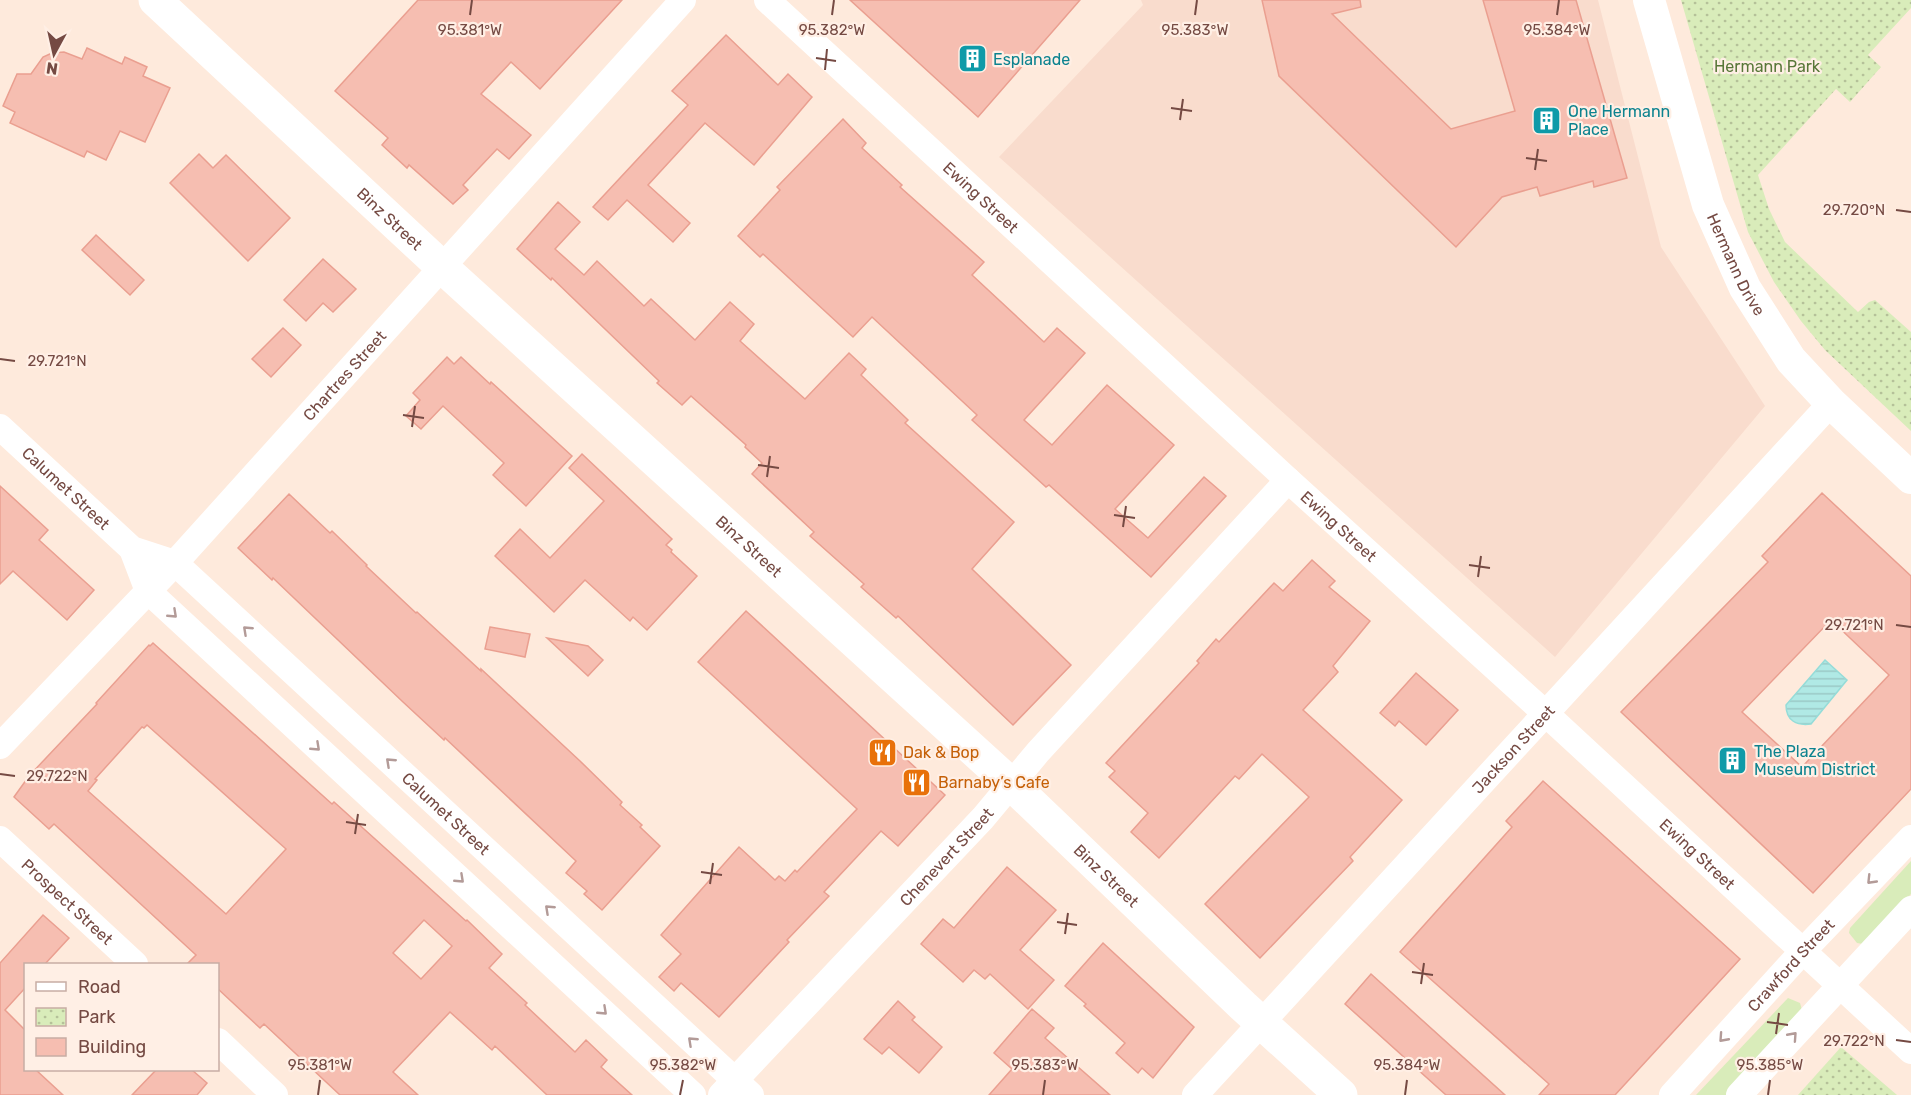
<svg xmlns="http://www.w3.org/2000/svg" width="1911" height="1095" font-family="Rubik,sans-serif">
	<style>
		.residential { fill: #f9dccd }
		.green { fill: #d9ecba }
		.park { fill: url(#park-dots) }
		.water { fill: url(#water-rules); stroke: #95dcd8; stroke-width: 1.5 }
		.building { fill: #f6beb1; stroke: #ea9f90; stroke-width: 1.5; fill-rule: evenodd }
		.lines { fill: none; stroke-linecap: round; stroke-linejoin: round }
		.minor { stroke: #fff; stroke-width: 26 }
		.tertiary { stroke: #fff; stroke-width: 32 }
		.secondary { stroke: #fff; stroke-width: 33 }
		.oneway { stroke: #b39b98 }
		.ticks { fill: none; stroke: #754a43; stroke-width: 2 }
		.labels { text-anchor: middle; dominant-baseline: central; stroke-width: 4.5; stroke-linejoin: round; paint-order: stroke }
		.culture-label { font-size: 16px; fill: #0d838f; stroke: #ffefe5; text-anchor: start }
		.park-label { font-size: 16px; fill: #587738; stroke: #ffefe5 }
		.street-label { font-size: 16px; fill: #754a43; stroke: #ffefe5 }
		.food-label { font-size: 16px; fill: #c56008; stroke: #ffefe5; text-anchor: start }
		.ticks-label { font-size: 15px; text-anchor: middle; fill: #754a43; stroke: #ffefe5; stroke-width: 4.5; stroke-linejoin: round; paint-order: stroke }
	</style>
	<defs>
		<pattern id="park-dots" width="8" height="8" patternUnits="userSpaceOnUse" patternTransform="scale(1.5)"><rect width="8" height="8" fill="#d9ecba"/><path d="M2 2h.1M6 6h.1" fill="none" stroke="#b5c199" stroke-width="1.8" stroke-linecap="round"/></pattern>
		<pattern id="water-rules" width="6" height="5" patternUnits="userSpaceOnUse" patternTransform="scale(1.5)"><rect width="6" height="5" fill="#b0e9e5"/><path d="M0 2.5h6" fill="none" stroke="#9bc9c6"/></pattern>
	</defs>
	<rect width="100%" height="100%" fill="#feeadc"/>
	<path class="residential" d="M1141,0h457l63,247 104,159 -210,251 -556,-500 144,-152z"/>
	<g class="green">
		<path d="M1911,861v33l-42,45 -6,5 -6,-1 -8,-10 1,-5z"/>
		<path d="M1788,998l12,5 2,7 -75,85h-31z"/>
	</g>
	<g class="park">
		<path d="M1681,0h230v8l-43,47 13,12 -31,35 -14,-13 -78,86 11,34 16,33 73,70 11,-10 6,-2 36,32v99l-86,-81 -24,-29 -27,-39 -26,-50z"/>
		<path d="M1841,1047l56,48h-99z"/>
	</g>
	<path class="water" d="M1825,660l22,20 -36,44c-14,2 -25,-3 -25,-19z"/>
	<g class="building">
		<path d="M418,0h204l-82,89 -29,-27 -30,32 50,41 -22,24 -12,-10 -34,36 5,5 -15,14 -44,-39 -2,3 -25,-23 6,-7 -53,-47z"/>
		<path d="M850,0h230l-102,117z"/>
		<path d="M1262,0h98l1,7 -29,7 119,115 64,-18 -32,-111h93l51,178 -33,9 -1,-6 -53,15 -3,-9 -35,10 -46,50 -177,-171z"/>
		<path d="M726,35l52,50 10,-11 24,23 -58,68 -49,-42 -57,62 42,38 -17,19 -46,-42 -19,20 -15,-13 95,-102 -16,-14z"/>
		<path d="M87,48l35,16 3,-7 22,10 -4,9 27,12 -25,54 -25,-11 -14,29 -19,-9 -3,6 -74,-34 5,-11 -12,-6 14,-32h14l12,-17 9,-4 12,-1 18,7z"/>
		<path d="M843,119l23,24 -4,5 40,37 -2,2 84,75 -12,13 72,67 13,-14 28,25 -61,67 28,25 55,-60 67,60 -59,64 33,29 56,-61 22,19 -75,81 -102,-92 -3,2 -74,-67 5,-5 -105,-98 -19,20 -90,-83 -3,3 -22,-21 42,-46 -3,-3z"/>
		<path d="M199,154l14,14 13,-13 64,63 -42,43 -78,-78z"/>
		<path d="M558,202l22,20 -25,27 29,26 13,-14 47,45 7,-7 44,41 35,-38 24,22 -14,17 65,58 44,-46 17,16 -5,6 47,45 -3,3 109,99 -42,47 99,96 -58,60 -115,-109 -2,2 -35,-31 3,-3 -54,-48 4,-4 -62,-58 10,-11 -17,-16 1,-2 -55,-49 -9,9 -25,-22 2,-2 -107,-103 -1,2 -34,-31z"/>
		<path d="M96,235l48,45 -14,15 -48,-45z"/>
		<path d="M323,259l33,30 -23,23 -10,-9 -17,18 -22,-21z"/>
		<path d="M283,328l18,17 -30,32 -19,-18z"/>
		<path d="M447,357l7,7 7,-7 29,27 1,-2 81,74 -46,50 -33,-31 11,-12 -61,-57 -22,23 -15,-13 14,-16 -7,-7z"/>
		<path d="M582,454l90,85 -6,6 6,5 -1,2 26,24 -50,54 -14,-13 -3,4 -45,-41 -31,32 -59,-56 25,-27 30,29 54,-57 -35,-33z"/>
		<path d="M0,486l48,44 -9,10 55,50 -27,30 -54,-49 -13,13z"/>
		<path d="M1822,493l89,83v213l-98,104 -192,-181 147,-150 -6,-6zM1831,620l58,55 -87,92 -60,-55z"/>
		<path d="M289,494l41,39 2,-2 35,34 -1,1 50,47 1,-1 64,59v-2l99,92 42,41 -2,3 22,20 -2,2 20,19 -58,64 -18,-16 3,-3 -21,-18 10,-12 -131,-123 -1,2 -41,-38 -130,-124 -1,2 -34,-32z"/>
		<path d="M1312,560l23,21 -6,6 41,34 -37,45 5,6 -35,38 99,90 -52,57 3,4 -93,97 -55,-54 104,-107 -47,-43 -23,25 -4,-3 -76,82 -28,-26 17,-19 -39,-36 6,-6 -9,-8 93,-100 -2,-2 19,-22 3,3 55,-59 9,8z"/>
		<path d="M746,611l199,184 -47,51 -17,-15 -57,61 5,4 -42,44 2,2 -70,75 -38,-34 -7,8 -15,-14 22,-23 -20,-19 78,-88 36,33 4,-4 6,5 10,-11 2,2 60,-63 -159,-147z"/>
		<path d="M490,627l40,7 -5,23 -40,-8z"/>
		<path d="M547,638l41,8 15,14 -15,16z"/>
		<path d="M153,643l179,161 2,-2 132,119 1,-1 35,34 -13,14 38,35 -2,2 50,47 11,-12 21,20 -6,7 31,28h-85l-52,-49 -3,4 -42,-38 -57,60 25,23h-78l-76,-71 -4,4 -42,-39v-25h-31l9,-9 -142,-131 -5,5 -35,-32 15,-21 68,-72 -1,-1 53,-58 1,1zM147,725l139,124 -60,65 -138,-123 9,-11 -2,-1 47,-52 2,1zM424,920l28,26 -31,33 -28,-26z"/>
		<path d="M1416,673l42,37 -32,35 -27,-24 -4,5 -15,-13z"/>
		<path d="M1543,781l197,178 -125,136h-76l10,-11 -149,-132 112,-125 -6,-6z"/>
		<path d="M1007,867l49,43 -36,40 34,30 -26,29 -38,-35 -5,5 -11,-9 -11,12 -42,-38 22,-25 11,9z"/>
		<path d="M43,915l26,23 -24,26h-19v23l-21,23 20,20 1,40h10l27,25h-63v-132z"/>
		<path d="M1103,943l91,84 -41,51 -11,-10 -4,5 -22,-20 9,-10 -41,-37 2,-2 -21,-18z"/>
		<path d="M1371,974l134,121h-59l-101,-91z"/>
		<path d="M898,1001l17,16 -3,3 30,27 -23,26 -30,-26 -7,7 -18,-15z"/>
		<path d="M1032,1009l22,19 -9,10 65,57h-121l23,-26 -18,-16z"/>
		<path d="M156,1070h36l15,13 -10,12h-65z"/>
	</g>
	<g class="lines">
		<g class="minor">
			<path id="s1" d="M767,0l521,480 257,233 366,338"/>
			<path id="s2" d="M0,427l132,122 43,14 576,532"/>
			<path d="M132,549l16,42 545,504"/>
			<path id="s3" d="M0,746l175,-183 508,-563"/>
			<path id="s4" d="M0,839l135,125"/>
			<path d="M218,1041l57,54"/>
			<path id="s5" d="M721,1095l262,-277 55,-66 250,-272"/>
			<path id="s6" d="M1195,1095l636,-692"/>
			<path id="s7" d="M1672,1095l130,-143 109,-114"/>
			<path d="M1739,1095l172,-186"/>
		</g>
		<path class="tertiary" id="s8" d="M1649,0l59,205 37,83 46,72 40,43 80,75"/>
		<path class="secondary" id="s9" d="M155,0l287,267 569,517 232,222 98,89"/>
	</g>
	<defs><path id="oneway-chevron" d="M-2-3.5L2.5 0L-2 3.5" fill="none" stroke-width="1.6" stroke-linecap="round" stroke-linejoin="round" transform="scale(1.5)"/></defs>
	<g class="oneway">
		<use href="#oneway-chevron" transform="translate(173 614) rotate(43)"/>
		<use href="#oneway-chevron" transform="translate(247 630) rotate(-137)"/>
		<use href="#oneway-chevron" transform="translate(316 747) rotate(43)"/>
		<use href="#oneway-chevron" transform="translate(390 762) rotate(-137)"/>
		<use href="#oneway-chevron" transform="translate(460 879) rotate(43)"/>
		<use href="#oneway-chevron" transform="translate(1871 880) rotate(134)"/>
		<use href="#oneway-chevron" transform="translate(549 909) rotate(-137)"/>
		<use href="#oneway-chevron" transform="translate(603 1011) rotate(43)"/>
		<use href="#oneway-chevron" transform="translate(1793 1036) rotate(-48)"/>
		<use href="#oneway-chevron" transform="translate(1723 1038) rotate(132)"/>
		<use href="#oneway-chevron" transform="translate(692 1041) rotate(-137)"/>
	</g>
	<path class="ticks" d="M470,15l2,-15M832,15l2,-15M1195,15l2,-15M1557,15l2,-15M816,58l20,3M825,70l2,-21M1171,108l21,3M1180,120l3,-21M1526,158l21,3M1535,170l3,-21M1896,210l15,2M0,359l15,2M403,415l21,3M412,427l3,-21M758,465l21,3M767,477l3,-21M1114,515l21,3M1123,527l3,-21M1469,565l21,3M1478,577l3,-21M1896,625l15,2M0,774l15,2M346,822l20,3M355,834l3,-20M701,872l21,3M710,884l3,-21M1057,922l20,3M1065,934l3,-21M1412,972l21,3M1421,984l3,-21M1767,1022l21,3M1776,1034l3,-21M1896,1040l15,2M318,1095l2,-15M680,1095l3,-15M1043,1095l2,-15M1405,1095l2,-15M1768,1095l2,-15"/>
	<defs>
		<symbol id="building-square" viewBox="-11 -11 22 22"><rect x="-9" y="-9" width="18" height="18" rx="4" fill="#0f9aa8" stroke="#ffefe5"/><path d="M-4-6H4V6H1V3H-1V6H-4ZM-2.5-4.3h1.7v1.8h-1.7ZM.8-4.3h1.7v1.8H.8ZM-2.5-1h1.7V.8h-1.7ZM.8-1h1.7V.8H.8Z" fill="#fff"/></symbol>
		<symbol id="restaurant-square" viewBox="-11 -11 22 22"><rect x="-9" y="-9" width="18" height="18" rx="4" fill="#e8710a" stroke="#ffefe5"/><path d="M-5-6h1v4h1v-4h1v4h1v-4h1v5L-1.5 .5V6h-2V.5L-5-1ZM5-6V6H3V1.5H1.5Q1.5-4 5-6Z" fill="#fff"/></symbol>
	</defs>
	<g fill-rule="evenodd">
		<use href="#building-square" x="956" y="42" width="33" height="33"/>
		<use href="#building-square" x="1530" y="104" width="33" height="33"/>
		<use href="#restaurant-square" x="866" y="736" width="33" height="33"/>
		<use href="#building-square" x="1716" y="744" width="33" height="33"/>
		<use href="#restaurant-square" x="900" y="766" width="33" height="33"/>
	</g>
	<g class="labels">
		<g class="culture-label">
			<text x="993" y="59">Esplanade</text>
			<text x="1568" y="111">One Hermann<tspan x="1568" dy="18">Place</tspan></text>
			<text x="1754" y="751">The Plaza<tspan x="1754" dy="18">Museum District</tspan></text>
		</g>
		<g class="park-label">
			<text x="1767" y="66">Hermann Park</text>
		</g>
		<g class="street-label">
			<text stroke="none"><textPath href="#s1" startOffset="291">Ewing Street</textPath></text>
			<text stroke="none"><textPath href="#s9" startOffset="321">Binz Street</textPath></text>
			<text stroke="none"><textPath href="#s8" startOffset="279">Hermann Drive</textPath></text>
			<text stroke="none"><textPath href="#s3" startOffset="506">Chartres Street</textPath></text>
			<text stroke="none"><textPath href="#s2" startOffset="90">Calumet Street</textPath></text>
			<text stroke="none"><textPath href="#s1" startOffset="777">Ewing Street</textPath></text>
			<text stroke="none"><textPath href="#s9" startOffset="807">Binz Street</textPath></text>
			<text stroke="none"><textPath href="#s6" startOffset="470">Jackson Street</textPath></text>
			<text stroke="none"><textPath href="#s2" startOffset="594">Calumet Street</textPath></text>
			<text stroke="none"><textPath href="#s1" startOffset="1263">Ewing Street</textPath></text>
			<text stroke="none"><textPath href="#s5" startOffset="328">Chenevert Street</textPath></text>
			<text stroke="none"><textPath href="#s9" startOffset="1293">Binz Street</textPath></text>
			<text stroke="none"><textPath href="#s4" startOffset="92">Prospect Street</textPath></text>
			<text stroke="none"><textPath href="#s7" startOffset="176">Crawford Street</textPath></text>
		</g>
		<g class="food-label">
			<text x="903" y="752">Dak &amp; Bop</text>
			<text x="938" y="782">Barnaby’s Cafe</text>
		</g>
	</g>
	<g class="ticks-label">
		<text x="470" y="35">95.381°W</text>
		<text x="832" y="35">95.382°W</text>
		<text x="1195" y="35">95.383°W</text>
		<text x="1557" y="35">95.384°W</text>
		<text x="1854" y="215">29.720°N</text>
		<text x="57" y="366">29.721°N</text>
		<text x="1854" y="630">29.721°N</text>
		<text x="57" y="781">29.722°N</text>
		<text x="1854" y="1046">29.722°N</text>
		<text x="320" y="1070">95.381°W</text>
		<text x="683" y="1070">95.382°W</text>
		<text x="1045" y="1070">95.383°W</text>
		<text x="1407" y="1070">95.384°W</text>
		<text x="1770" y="1070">95.385°W</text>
	</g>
	<rect x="24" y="963" width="195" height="108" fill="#ffefe5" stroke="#c8ada4" stroke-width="1.5"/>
	<rect x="36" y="982" width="30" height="9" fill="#ffffff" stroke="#c8ada4" stroke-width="1.5"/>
	<text x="78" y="993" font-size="18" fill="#754a43">Road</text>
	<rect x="36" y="1008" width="30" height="18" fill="url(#park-dots)" stroke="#c8ada4" stroke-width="1.5"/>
	<text x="78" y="1023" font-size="18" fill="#754a43">Park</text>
	<rect x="36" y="1038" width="30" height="18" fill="#f6beb1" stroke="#c8ada4" stroke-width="1.5"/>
	<text x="78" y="1053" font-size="18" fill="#754a43">Building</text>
	<g transform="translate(54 54) rotate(188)" stroke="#ffefe5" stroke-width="4.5" paint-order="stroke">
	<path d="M0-4.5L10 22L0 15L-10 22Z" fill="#754a43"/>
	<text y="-9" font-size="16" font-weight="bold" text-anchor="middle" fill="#754a43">N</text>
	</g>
</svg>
